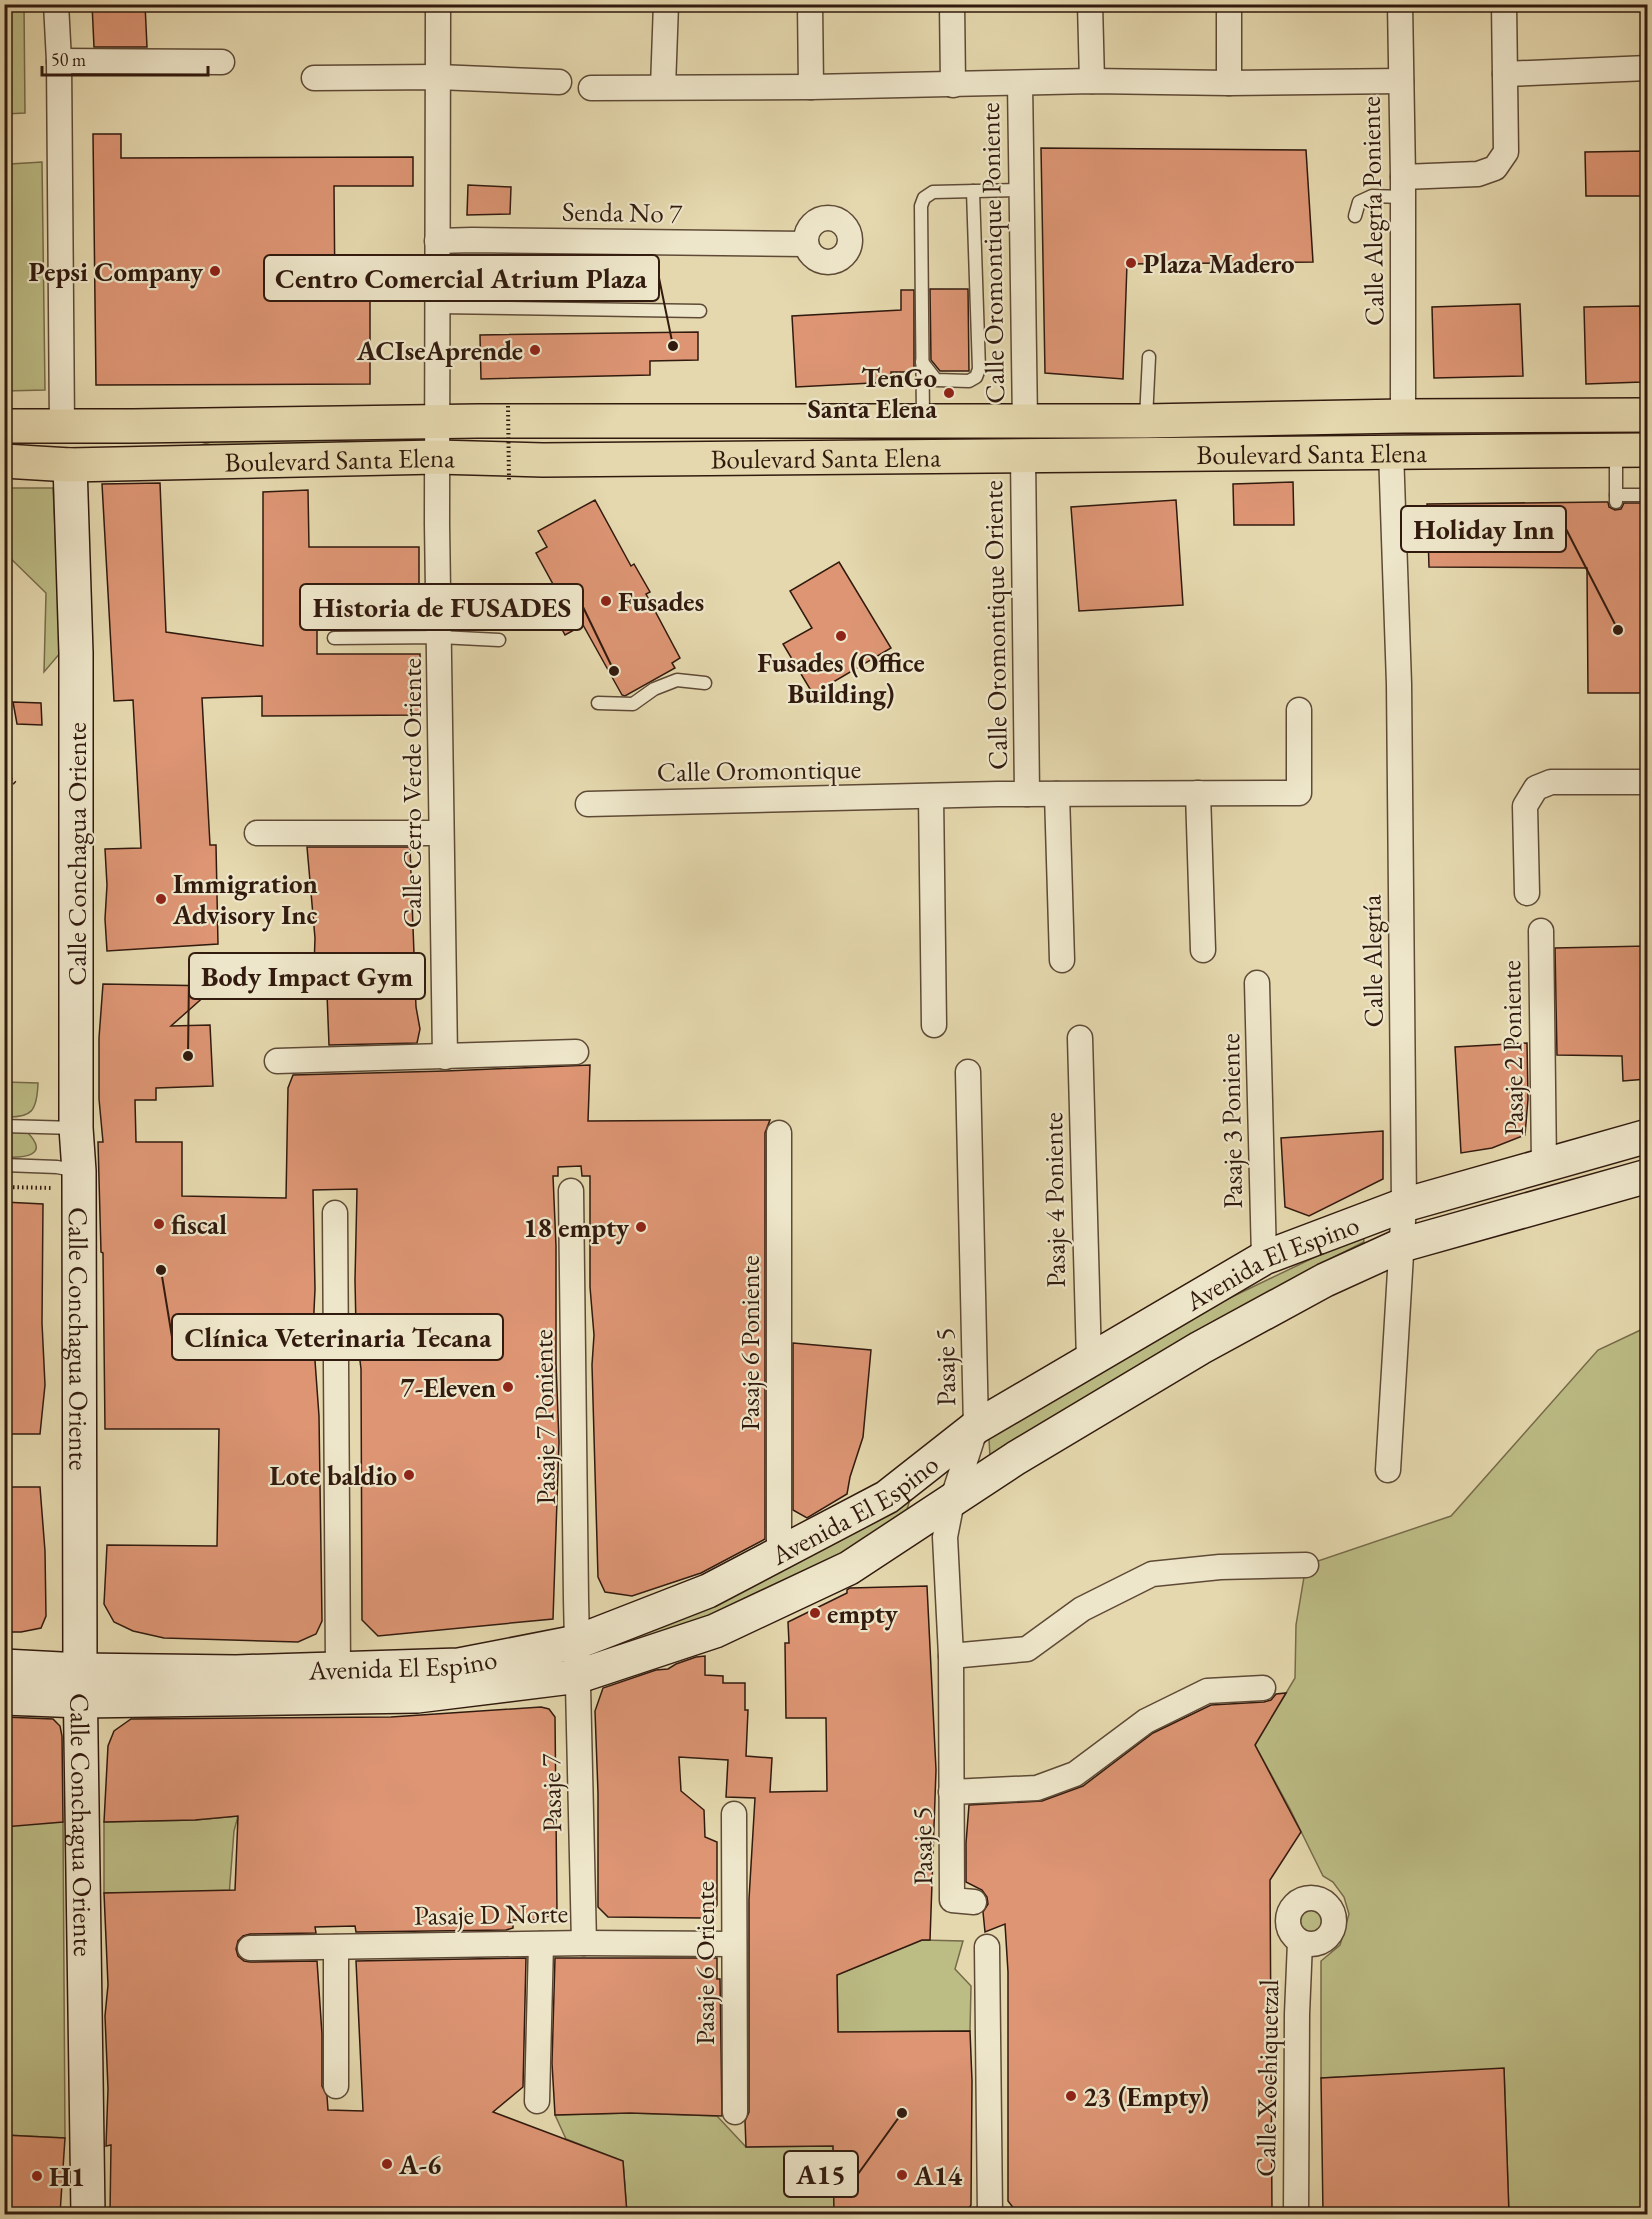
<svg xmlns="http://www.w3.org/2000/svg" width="1652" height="2219" font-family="'EB Garamond',serif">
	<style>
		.green { fill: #bcbc85; stroke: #766b4a; stroke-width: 1.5 }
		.building { fill: #dd9574; stroke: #311a0e; stroke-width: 1.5 }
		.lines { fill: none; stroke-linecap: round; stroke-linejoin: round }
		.lane-casing { stroke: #5e4a36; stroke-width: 15 }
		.street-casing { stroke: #5e4a36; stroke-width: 27 }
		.secondary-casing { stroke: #311a0e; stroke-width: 36 }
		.primary-casing { stroke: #311a0e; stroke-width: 36 }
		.path { stroke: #311a0e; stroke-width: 4; stroke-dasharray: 1.5 3; stroke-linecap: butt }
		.lane { stroke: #eee6ca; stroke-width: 12 }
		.street { stroke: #eee6ca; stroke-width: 24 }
		.secondary { stroke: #eee6ca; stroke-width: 33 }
		.primary { stroke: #e5d8ae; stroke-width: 33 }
		.path-bridge { stroke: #311a0e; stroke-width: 4; stroke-dasharray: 1.5 3; stroke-linecap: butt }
		.poi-dot { fill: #8f2418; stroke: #eee6ca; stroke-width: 2 }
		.labels { text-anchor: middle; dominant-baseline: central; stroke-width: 4.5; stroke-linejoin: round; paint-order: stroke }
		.street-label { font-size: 27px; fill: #311a0e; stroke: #eee6ca }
		.poi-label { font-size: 27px; font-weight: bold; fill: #311a0e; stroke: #eee6ca; text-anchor: start }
		.leader { fill: none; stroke: #311a0e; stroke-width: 2 }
		.callout-dot { fill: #311a0e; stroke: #eee6ca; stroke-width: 2 }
		.callout { fill: #eee6ca; stroke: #311a0e; stroke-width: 2 }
		.callout-label { font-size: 28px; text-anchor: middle; font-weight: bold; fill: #311a0e }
	</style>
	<rect width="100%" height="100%" fill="#e5d8ae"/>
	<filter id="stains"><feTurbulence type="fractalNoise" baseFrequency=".00333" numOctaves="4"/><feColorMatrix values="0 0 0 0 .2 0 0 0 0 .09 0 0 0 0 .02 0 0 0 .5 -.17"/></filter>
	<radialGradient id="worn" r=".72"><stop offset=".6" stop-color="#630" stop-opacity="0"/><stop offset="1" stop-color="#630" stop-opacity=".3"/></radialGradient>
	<g class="green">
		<path d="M4,5h20l1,108 -20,1z"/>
		<path d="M42,162l3,228 -40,1v-22h5v-205z"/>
		<path d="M405,437v8l-208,1 29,-8z"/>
		<path d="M4,488h49l8,164 -17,20 2,-79 -41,-40z"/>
		<path d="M5,1082l33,1c-1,28 -6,35 -33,34z"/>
		<path d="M4,1132h23c24,24 -4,26 -22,25z"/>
		<path d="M1363,1234l1,8 -34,17 -13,13 -327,184 -1,-16 4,-12 220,-122z"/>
		<path d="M1647,1327v887h-138l-5,-145 -183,9v-117l19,-16 9,-31 -5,-17 -11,-15 -10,-6 -33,-67 -35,-64 40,-67 1,-53 10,-60 145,-49 147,-166z"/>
		<path d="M911,1496l-5,17 -64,47 -210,89 -9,-22z"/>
		<path d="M238,1816l-4,15 -5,65 -125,-3v-71l91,-2z"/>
		<path d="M63,1822l2,316 -60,-3 -1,-311z"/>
		<circle cx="1310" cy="1922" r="12"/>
		<path d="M922,1940l41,1 -8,28 16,17 -1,45 -132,1 -1,-57z"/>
		<path d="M630,2113l87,3 29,31 87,-1 1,68h-207l-4,-53 -57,-22 -11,-24z"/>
	</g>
	<g class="building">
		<path d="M92,4h53l2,43h-53z"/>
		<path d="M93,134h28v24l292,-1v29h-79l1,113h35v85l-274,1z"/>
		<path d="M1041,148l265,2 7,112 -186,2 -4,115 -78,-6z"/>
		<path d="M1647,151v45h-61l-1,-44z"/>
		<path d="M468,185l43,2 -1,27 -43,1z"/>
		<path d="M930,289h38l1,82h-29l-9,-11z"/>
		<path d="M901,290h13v82h-23v10l-95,5 -4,-71 109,-6z"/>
		<path d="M1520,304l3,72 -89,2 -2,-71z"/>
		<path d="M1640,306l2,76 -56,2 -2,-77z"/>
		<path d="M698,332v28l-48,1v14l-169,4 -1,-44z"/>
		<path d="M1293,482l1,43h-60l-1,-41z"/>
		<path d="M160,483l6,149 97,14v-154l45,-2 1,57h110v51h-102v56h103l1,61 -159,1v-20l-60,2 8,147h6l2,99 -111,7 -2,-32 2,-34 -2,-36 36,-1 -8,-148 -19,1 -12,-217z"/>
		<path d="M595,500l36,66 3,-2 16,28 -4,2 34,64 -8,5 3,5 -50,28 -3,-1 -39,-70 -18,10 -11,-21 12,-6 -30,-55 11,-6 -9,-16z"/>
		<path d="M1176,500l7,105 -104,6 -8,-104z"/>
		<path d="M1603,502h5l1,5 6,3 6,-1 3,-6h23v190h-59l-1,-125 -158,-1 -2,-63z"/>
		<path d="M839,562l52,86 -78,46 -30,-50 29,-16 -22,-37z"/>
		<path d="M13,702l28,1 1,22 -25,-1z"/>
		<path d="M307,847h103l6,160 4,22 -3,14 -88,2 -3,-77h-12l1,-30z"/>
		<path d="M1647,946v133l-24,2 -1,-25 -65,-1 -2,-107z"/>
		<path d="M103,984l113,2 -45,40 39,-1 3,61 -57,2v12h-21l1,42h46v54l104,2 2,-110 5,-13 153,-4 144,-6 -2,56 182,-1 -5,13v406l-64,34 -69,23 -27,-4 -7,-15 -6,-212 2,-30 -4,-48v-111h-8l-1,-10 -23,1v9h-5l3,70v117l3,79 -6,177 -175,17 -16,-16 -1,-251 -5,-41 -1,-48 2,-91 -44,1 2,99 -2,44 6,83 3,205 -6,13 -18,8 -134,-4 -31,-7 -19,-9 -10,-18 3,-59 110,1 2,-117h-114l-2,-176 -2,-1 -3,-110h5l-4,-43v-61z"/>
		<path d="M1527,1043l1,56 -3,36 -33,13 -31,5 -6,-106z"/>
		<path d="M1383,1131v48l-74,37 -24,-9 -4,-69z"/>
		<path d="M4,1202l39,2 -1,119 3,62 -5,49h-36z"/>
		<path d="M793,1343l78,7 -8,87 -13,40 -3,17 -40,24 -14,-8z"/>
		<path d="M4,1487h36l5,64 1,65 -5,12 -20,4h-17z"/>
		<path d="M927,1586l9,184 -6,170h-8l-85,35 1,57 132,-1 2,50 -1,124 -6,9h-131l-1,-68 -87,1 -1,-26 4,-9v-213l6,-101 -29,-1 2,-37 -49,-3 2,34 23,19 1,27 12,5v63l-9,12 -5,1 -95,-1 -10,-10v-114l-3,-82 8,-23 53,-18 12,-1 8,-5 20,-7 9,-1v19l18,1v7h22v27h3l-2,46 26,2 -2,34 57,-1 -1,-73h-40l-1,-75h4l-1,-21 59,-29v-3l3,-2z"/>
		<path d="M1286,1693l-31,52 46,87 -31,48 2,334h-254l-10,-13v-229l-3,-48 -20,8 -2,-20 5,-8 -1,-7 -5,-7 -16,-8v-39l3,-38 73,-4 41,-15 70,-53 58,-28 53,-3 7,-2 5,-6z"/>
		<path d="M541,1707l8,2 6,8 2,196 -19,7h-25v8l-7,2 -150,2 -1,-6 -40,1 1,6 -66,1 -7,2 -5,5 -2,8 2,7 6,5 6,1 67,-1 5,73v52l5,10 1,14 35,1 -7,-150 170,-3 -3,129 -30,25 130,49 4,53h-517l1,-69 -5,1 2,-57 -3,-73 3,-31 -4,-92 131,-3 3,-74 -43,4 -91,2 4,-76 6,-15 17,-12 260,-2z"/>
		<path d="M4,1717l49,2 7,7 2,10 1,86 -59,5z"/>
		<path d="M555,1958h162v21h3l2,137 -92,-3 -75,2 -3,-52z"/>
		<path d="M1504,2068l5,146h-186l-2,-136z"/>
		<path d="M4,2135l61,3 -5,76h-56z"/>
	</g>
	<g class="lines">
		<defs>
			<g id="lane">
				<path d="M1355,216l4,-14 13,-6 30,1"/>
				<path d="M438,307l262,4"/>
				<path d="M922,362l14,18 33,1 7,-4 3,-8 -6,-178"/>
				<path d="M923,419l-2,-213 3,-8 9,-6 88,-2"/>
				<path d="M1146,419l3,-62"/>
				<path d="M1616,451v51"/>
				<path d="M1616,495h32"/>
				<path d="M334,638l106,-1 59,3"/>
				<path d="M598,703l35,1 21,-15 23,-9 28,3"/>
				<path d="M4,1126l71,2"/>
				<path d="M4,1165l53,2 21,4"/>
			</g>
			<g id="street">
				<path d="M56,4l3,57 3,366"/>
				<path d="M438,4l-1,520 8,533"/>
				<path d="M810,4l1,83"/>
				<path d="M952,4l1,81"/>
				<path d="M1090,4l2,77"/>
				<path d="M1400,4l3,173v239"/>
				<path d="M59,61l163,1"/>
				<path d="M1505,74l143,-6"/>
				<path d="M314,78l124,-1 121,5"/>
				<path d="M1020,83l5,339"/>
				<path d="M1229,83v-79"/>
				<path d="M663,87l3,-83"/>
				<path d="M591,88l220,-1 281,-6 137,2 172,-2"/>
				<path d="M1403,177l75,-3 17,-6 11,-16 -2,-148"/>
				<circle cx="828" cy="240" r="22"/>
				<path d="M437,241l35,-1 334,4"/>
				<path d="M1023,456l4,338"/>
				<path d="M1198,793l5,157"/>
				<path d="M1057,794l5,166"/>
				<path d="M931,796l3,229"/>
				<path d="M588,804l410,-10 301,-1v-83"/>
				<path d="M257,833h183"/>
				<path d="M1527,893l-2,-87 11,-18 15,-6h97"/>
				<path d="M1541,931l3,233"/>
				<path d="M1257,983l7,275"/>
				<path d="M1080,1038l9,323"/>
				<path d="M277,1061l299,-9"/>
				<path d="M968,1072l8,355 -24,74 -7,36 6,119 76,-7 55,-40 70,-35 68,-7 86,-2"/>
				<path d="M779,1133v420"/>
				<path d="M571,1191l5,408 8,344"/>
				<path d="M335,1213l3,455"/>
				<path d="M1388,1470l16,-265 -5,-521 -8,-233"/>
				<path d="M951,1656l1,244 22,2"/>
				<path d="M951,1792l86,-4 38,-14 71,-53 61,-30 56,-3"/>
				<path d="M734,1814l1,298"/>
				<circle cx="1311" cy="1921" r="23"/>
				<path d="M987,1947l3,267"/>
				<path d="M250,1948l334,-5 150,1"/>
				<path d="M336,2086v-139"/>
				<path d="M537,2101l4,-157"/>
				<path d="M1296,2214l1,-200 3,-72"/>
			</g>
			<g id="secondary">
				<path id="s1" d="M70,465l6,188v475l3,43 1,499 8,544"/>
				<path id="s2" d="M4,1666l76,4 156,2 223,-7 118,-23 131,-51 179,-94 89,-70 288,-169 140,-53 244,-69"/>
				<path d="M4,1698l78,3 335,-5 162,-20 136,-45 134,-63 167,-110 184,-110 125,-68 77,-35 246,-69"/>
			</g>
			<g id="primary">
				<path d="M4,426h129l345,-5h668l257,-5 245,-1"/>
				<path id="s3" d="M4,461l66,4 367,-8 106,3 1105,-10"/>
			</g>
		</defs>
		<use href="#lane" class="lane-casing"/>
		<use href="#street" class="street-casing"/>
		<use href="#secondary" class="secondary-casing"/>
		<use href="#primary" class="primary-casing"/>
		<g class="path">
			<path d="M4,773l13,12"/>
			<path d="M4,1187l48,1"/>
		</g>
		<use href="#lane" class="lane"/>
		<use href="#street" class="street"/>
		<use href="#secondary" class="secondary"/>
		<use href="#primary" class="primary"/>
		<path class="path-bridge" d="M508,406l1,75"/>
	</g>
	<g class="poi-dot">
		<circle cx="1131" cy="263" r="6"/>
		<circle cx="215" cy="271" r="6"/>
		<circle cx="535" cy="350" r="6"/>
		<circle cx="949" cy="393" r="6"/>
		<circle cx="606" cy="601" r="6"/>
		<circle cx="841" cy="636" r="6"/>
		<circle cx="161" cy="899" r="6"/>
		<circle cx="159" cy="1224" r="6"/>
		<circle cx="641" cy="1227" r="6"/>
		<circle cx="508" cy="1387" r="6"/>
		<circle cx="409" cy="1475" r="6"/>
		<circle cx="815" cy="1613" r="6"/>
		<circle cx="1071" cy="2096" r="6"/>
		<circle cx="387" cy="2164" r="6"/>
		<circle cx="902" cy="2175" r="6"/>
		<circle cx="37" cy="2176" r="6"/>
	</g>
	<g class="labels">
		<g class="street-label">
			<text transform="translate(1372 211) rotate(-91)">Calle Alegría Poniente</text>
			<text transform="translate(622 212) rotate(1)">Senda No 7</text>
			<text transform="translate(992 253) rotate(-91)">Calle Oromontique Poniente</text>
			<text stroke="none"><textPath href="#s3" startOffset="1308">Boulevard Santa Elena</textPath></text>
			<text stroke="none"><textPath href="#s3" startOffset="822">Boulevard Santa Elena</textPath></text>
			<text stroke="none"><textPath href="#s3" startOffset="336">Boulevard Santa Elena</textPath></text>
			<text transform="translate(995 625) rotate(-91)">Calle Oromontique Oriente</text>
			<text transform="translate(759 770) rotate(-1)">Calle Oromontique</text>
			<text transform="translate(411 793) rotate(-90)">Calle Cerro Verde Oriente</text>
			<text transform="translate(76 854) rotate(-90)">Calle Conchagua Oriente</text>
			<text transform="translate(1372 961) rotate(-91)">Calle Alegría</text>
			<text transform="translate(1512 1048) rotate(-91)">Pasaje 2 Poniente</text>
			<text transform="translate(1231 1121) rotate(-91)">Pasaje 3 Poniente</text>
			<text transform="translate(1054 1200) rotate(-91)">Pasaje 4 Poniente</text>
			<text stroke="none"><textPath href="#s2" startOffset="1371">Avenida El Espino</textPath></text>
			<text stroke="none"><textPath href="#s1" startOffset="874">Calle Conchagua Oriente</textPath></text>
			<text transform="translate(749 1343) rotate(-90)">Pasaje 6 Poniente</text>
			<text transform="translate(945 1367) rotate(-91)">Pasaje 5</text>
			<text transform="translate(544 1417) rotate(-91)">Pasaje 7 Poniente</text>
			<text stroke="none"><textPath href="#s2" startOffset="884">Avenida El Espino</textPath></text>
			<text stroke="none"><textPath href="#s2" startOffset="399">Avenida El Espino</textPath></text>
			<text transform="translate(551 1793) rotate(-91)">Pasaje 7</text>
			<text stroke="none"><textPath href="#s1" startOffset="1360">Calle Conchagua Oriente</textPath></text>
			<text transform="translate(922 1846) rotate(-91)">Pasaje 5</text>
			<text transform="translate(491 1914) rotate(-1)">Pasaje D Norte</text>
			<text transform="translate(704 1963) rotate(-90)">Pasaje 6 Oriente</text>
			<text transform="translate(1267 2078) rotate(-89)">Calle Xochiquetzal</text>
		</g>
		<g class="poi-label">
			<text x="1143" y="263">Plaza Madero</text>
			<text x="203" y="271" text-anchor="end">Pepsi Company</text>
			<text x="523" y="350" text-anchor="end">ACIseAprende</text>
			<text x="937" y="377" text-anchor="end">TenGo<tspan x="937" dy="31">Santa Elena</tspan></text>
			<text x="618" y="601">Fusades</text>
			<text x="841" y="662" text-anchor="middle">Fusades (Office<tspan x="841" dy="31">Building)</tspan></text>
			<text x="173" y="883">Immigration<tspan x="173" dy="31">Advisory Inc</tspan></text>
			<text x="171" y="1224">fiscal</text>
			<text x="629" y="1227" text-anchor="end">18 empty</text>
			<text x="496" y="1387" text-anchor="end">7-Eleven</text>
			<text x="397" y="1475" text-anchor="end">Lote baldio</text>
			<text x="827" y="1613">empty</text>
			<text x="1083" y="2096">23 (Empty)</text>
			<text x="399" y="2164">A-6</text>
			<text x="914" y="2175">A14</text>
			<text x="49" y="2176">H1</text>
		</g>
	</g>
	<path class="leader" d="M673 346L659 278M1618 630L1566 529M614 671L583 607M188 1056L189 976M161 1270L172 1337M902 2113L858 2174"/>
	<g class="callout-dot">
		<circle cx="673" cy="346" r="6"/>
		<circle cx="1618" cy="630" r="6"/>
		<circle cx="614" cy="671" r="6"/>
		<circle cx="188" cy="1056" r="6"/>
		<circle cx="161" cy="1270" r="6"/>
		<circle cx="902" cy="2113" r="6"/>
	</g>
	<g class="callout">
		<rect x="264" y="255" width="395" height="46" rx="6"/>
		<rect x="1401" y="506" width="165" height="46" rx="6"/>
		<rect x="300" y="584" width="283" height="46" rx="6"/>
		<rect x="189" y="953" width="236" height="46" rx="6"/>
		<rect x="172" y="1314" width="331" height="46" rx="6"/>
		<rect x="784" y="2151" width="74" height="46" rx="6"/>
	</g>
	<g class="callout-label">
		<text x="461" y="288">Centro Comercial Atrium Plaza</text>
		<text x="1484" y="539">Holiday Inn</text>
		<text x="442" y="617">Historia de FUSADES</text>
		<text x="307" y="986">Body Impact Gym</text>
		<text x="338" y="1347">Clínica Veterinaria Tecana</text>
		<text x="821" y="2184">A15</text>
	</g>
	<rect width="1652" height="2219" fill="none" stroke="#e5d8ae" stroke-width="24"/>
	<rect x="6" y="6" width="1640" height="2207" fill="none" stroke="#311a0e" stroke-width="3"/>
	<rect x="12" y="12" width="1628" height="2195" fill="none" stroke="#311a0e" stroke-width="1.5"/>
	<path d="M42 66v9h166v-9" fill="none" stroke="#311a0e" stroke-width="3"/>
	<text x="51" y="66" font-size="18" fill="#311a0e" stroke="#eee6ca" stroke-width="4.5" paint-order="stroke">50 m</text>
	<rect width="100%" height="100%" filter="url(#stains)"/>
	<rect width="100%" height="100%" fill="url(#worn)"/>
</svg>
